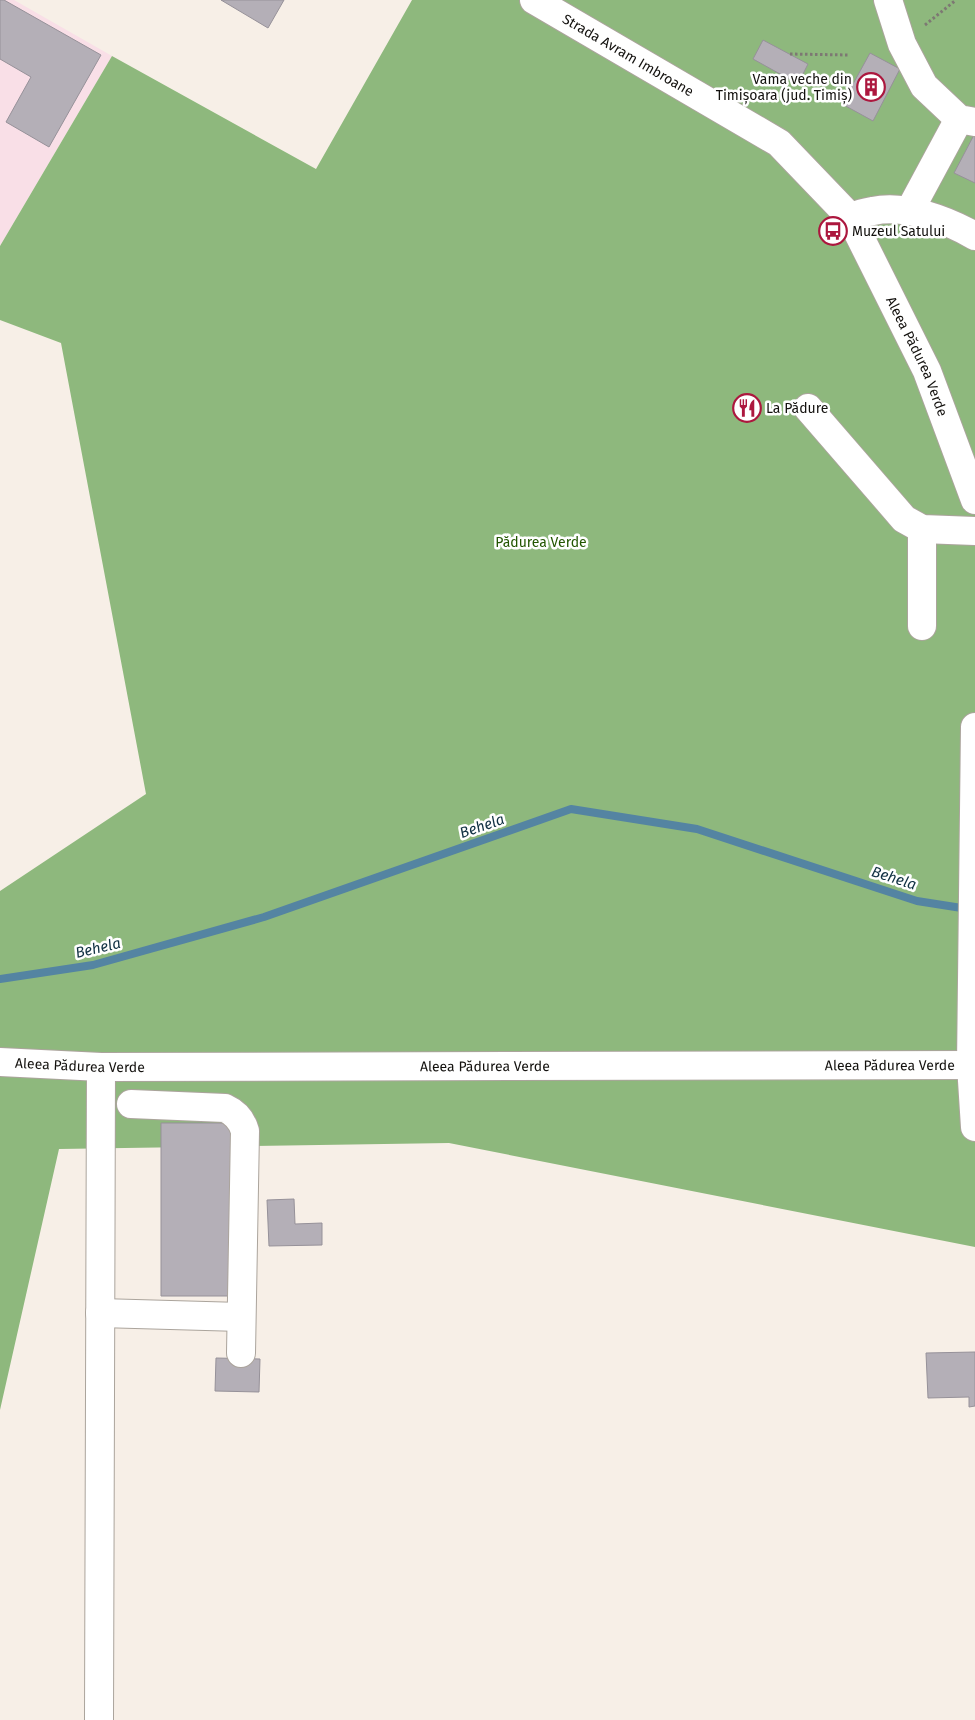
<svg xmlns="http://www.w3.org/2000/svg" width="975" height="1720" font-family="'Fira Sans',sans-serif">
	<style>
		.industrial { fill: #f9dfe7 }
		.forest { fill: #8eb87d }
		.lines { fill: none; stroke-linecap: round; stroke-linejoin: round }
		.stream { stroke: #5484a2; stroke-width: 8 }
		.building { fill: #b4afb7; stroke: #969199 }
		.minor-casing { stroke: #aba49c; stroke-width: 30 }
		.path { stroke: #7d7873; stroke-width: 3; stroke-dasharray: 2.5 2.5; stroke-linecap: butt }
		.minor { stroke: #fff; stroke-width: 28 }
		.labels { text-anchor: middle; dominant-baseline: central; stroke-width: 5; stroke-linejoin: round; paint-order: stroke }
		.street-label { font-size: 14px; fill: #13110e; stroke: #fff }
		.poi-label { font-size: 14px; fill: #13110e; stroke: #fff; text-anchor: start }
		.park-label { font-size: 14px; fill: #225600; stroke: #fff }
		.water-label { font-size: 15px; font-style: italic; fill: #103042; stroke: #fff }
	</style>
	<rect width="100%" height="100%" fill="#f7efe7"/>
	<path class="industrial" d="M0,0h14l98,56 -112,190z"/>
	<path class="forest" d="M412,0h563v1247l-526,-104 -390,6 -59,261v-519l146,-97 -85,-451 -61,-23v-74l112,-190 204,113z"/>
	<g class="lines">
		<path class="stream" d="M0,979l93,-14 171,-48 307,-108 126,20 220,72 51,8"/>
	</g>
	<g class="building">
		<path d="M0,0h4l97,55 -52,92 -43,-25 25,-45 -31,-18z"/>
		<path d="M221,0h63l-16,28z"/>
		<path d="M763,40l45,24 -10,20 -45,-25z"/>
		<path d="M870,53l30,16 -27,52 -31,-17z"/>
		<path d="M975,133v50l-21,-10z"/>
		<path d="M161,1123h77l1,173h-78z"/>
		<path d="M294,1199l1,25 27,-1v22l-53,1 -2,-46z"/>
		<path d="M975,1352v54l-6,1v-10l-41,1 -2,-45z"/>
		<path d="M216,1358l44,1 -1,33 -44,-1z"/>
	</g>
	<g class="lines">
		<defs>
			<g id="minor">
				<path id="s1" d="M534,0l245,143 71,74 77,154 48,129"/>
				<path d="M888,0l14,44 22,42 35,33 16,3"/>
				<path d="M910,210l49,-91"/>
				<path d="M850,217c7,-2 15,-5 23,-6 32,-7 74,9 102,25"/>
				<path d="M808,408l96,111 18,10 53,2"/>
				<path d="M922,529v97"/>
				<path d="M975,727l-4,338 4,62"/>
				<path id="s2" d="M0,1062l101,5 874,-2"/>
				<path d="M131,1104l94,4c11,5 17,12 20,23l-4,222"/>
				<path d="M100,1313l141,4"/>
				<path d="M99,1720l2,-653"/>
			</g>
		</defs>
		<use href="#minor" class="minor-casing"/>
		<g class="path">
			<path d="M925,25l31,-25"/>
			<path d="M790,54l58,1"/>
		</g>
		<use href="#minor" class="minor"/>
	</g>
	<defs>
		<symbol id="building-ring" viewBox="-11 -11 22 22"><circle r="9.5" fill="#fff" stroke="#ac173e" stroke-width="1.5"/><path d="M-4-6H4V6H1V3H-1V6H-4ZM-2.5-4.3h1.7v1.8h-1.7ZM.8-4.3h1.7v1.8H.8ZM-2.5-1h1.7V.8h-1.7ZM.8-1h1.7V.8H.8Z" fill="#ac173e"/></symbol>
		<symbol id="bus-ring" viewBox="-11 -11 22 22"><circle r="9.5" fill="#fff" stroke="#ac173e" stroke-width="1.5"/><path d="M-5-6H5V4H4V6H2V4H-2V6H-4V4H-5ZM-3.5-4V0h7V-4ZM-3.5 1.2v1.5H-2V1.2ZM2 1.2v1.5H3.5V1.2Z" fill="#ac173e"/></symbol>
		<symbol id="restaurant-ring" viewBox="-11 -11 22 22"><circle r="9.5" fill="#fff" stroke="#ac173e" stroke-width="1.5"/><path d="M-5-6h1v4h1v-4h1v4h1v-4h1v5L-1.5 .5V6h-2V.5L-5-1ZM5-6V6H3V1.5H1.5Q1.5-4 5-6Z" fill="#ac173e"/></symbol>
	</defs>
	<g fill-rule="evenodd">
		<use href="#building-ring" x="855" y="71" width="32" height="32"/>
		<use href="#bus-ring" x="817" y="215" width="32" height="32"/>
		<use href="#restaurant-ring" x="731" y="392" width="32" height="32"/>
	</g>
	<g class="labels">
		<g class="street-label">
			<text stroke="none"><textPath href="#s1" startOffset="109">Strada Avram Imbroane</textPath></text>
			<text stroke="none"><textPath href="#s1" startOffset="541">Aleea Pădurea Verde</textPath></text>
			<text stroke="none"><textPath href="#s2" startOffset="80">Aleea Pădurea Verde</textPath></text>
			<text stroke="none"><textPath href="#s2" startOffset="890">Aleea Pădurea Verde</textPath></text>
			<text stroke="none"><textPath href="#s2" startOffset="485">Aleea Pădurea Verde</textPath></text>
		</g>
		<g class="poi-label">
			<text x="852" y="79" text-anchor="end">Vama veche din<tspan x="852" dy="16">Timișoara (jud. Timiș)</tspan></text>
			<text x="852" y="231">Muzeul Satului</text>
			<text x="766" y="408">La Pădure</text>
		</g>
		<g class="park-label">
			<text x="541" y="542">Pădurea Verde</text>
		</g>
		<g class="water-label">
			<text transform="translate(482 826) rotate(-19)">Behela</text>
			<text transform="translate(894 878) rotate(18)">Behela</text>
			<text transform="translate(98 948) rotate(-13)">Behela</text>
		</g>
	</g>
</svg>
